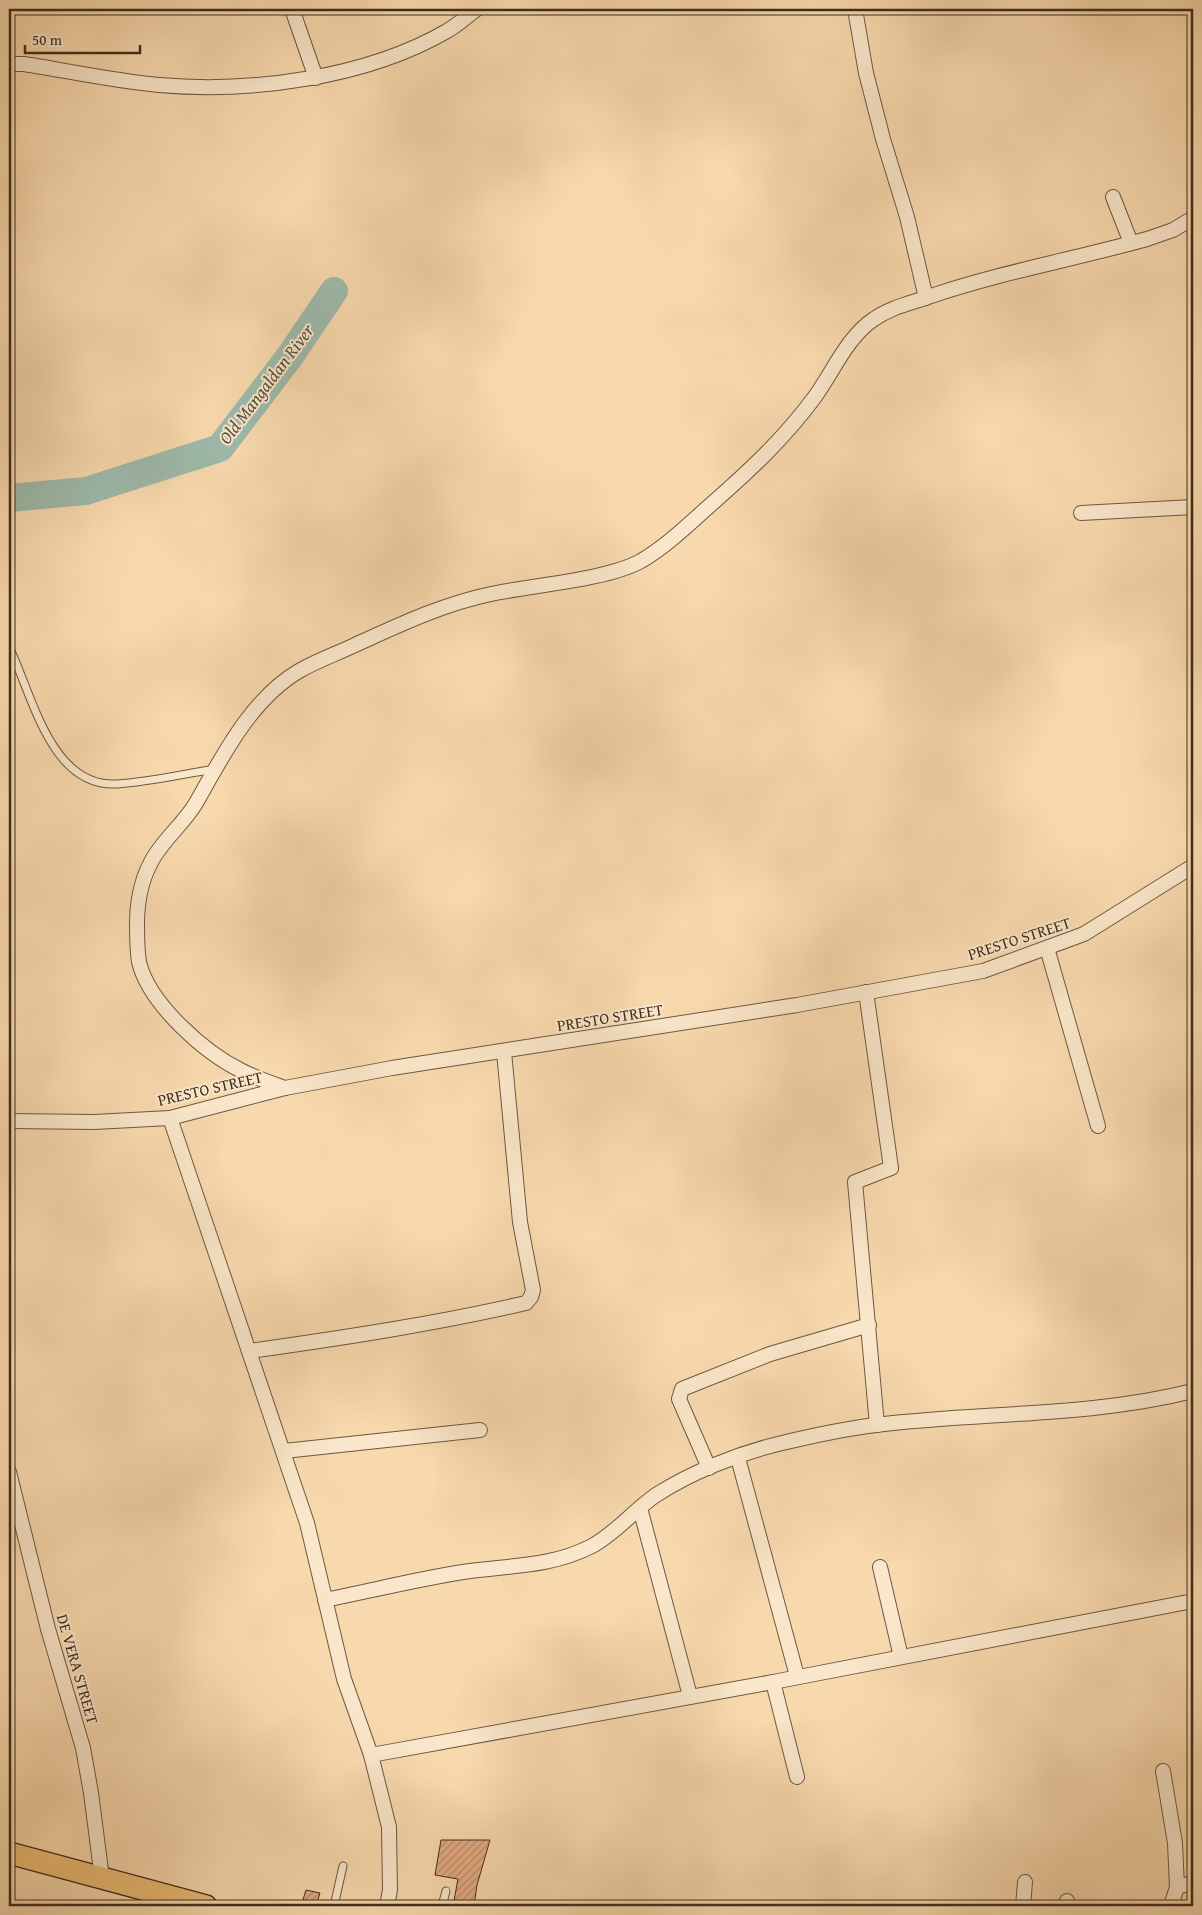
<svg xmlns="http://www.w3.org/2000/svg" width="1202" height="1915" font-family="'Gentium Book Plus',serif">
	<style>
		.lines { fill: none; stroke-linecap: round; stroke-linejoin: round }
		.river { stroke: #9dbaab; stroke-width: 28 }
		.building { fill: url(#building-hatch); stroke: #3e2d1d }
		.lane-casing { stroke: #6c5841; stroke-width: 9 }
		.street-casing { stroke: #6c5841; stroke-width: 16 }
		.primary-casing { stroke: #3e2d1d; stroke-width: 24 }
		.lane { stroke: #fae6ca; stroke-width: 7 }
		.street { stroke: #fae6ca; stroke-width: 14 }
		.primary { stroke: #ecbc76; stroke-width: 21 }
		.labels { text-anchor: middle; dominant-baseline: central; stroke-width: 4; stroke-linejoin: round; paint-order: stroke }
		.street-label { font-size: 16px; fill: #3e2d1d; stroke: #fae6ca }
		.water-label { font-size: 18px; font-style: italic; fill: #565040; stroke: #fae6ca }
	</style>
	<defs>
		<pattern id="building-hatch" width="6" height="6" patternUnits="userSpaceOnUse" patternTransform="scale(1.25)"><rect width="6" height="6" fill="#e5ab82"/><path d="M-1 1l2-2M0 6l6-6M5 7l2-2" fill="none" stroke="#bb8c6a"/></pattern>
	</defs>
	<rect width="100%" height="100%" fill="#f8d9ad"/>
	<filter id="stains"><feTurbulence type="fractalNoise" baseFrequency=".004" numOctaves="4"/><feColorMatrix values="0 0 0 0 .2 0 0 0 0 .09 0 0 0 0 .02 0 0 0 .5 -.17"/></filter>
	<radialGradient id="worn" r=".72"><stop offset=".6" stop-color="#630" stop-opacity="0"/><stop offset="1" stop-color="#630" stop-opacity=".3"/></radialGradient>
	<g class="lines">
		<path class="river" d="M9,498l77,-7 134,-43 70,-92 44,-65"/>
	</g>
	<g class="building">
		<path d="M441,1840h49l-13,45 -3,21h-21l5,-27 -23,-4z"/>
		<path d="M306,1890l14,3 -4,13h-15z"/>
	</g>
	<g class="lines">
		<defs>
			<g id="lane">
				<path d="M9,647c23,46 41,141 108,137 32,-2 66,-10 98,-15"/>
				<path d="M334,1906l9,-40"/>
				<path d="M442,1906l4,-15"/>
			</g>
			<g id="street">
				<path d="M292,9l24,69"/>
				<path d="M855,9l11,64 17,66 24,78 19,81"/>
				<path d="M9,64h15c45,7 90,17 135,21 92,8 207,-7 288,-54 11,-6 20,-15 30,-22"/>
				<path d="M1113,197l18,46"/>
				<path d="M1081,513l112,-6"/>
				<path d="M1047,948l51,178"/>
				<path d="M866,992l25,176 -36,14 22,243"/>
				<path d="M285,1088c-14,-5 -29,-10 -43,-17 -37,-18 -93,-67 -103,-109 -2,-12 -2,-26 -2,-38 0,-20 4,-42 13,-60 11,-23 33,-39 46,-61 26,-46 55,-104 103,-132 17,-10 37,-17 56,-26 44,-20 88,-41 136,-51 42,-9 115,-14 150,-33 24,-14 46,-35 66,-53 39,-34 76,-68 107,-110 19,-26 33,-61 60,-79 17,-12 38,-16 57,-23 71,-24 144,-37 216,-57l26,-9 20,-12"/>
				<path d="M170,1118l137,405 37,156 27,76 18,72 1,63 -3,16"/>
				<path d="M9,1121l85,1 76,-4 115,-30 107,-20 405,-63 186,-34 101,-37 109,-68"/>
				<path d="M250,1351c92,-13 185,-27 276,-48l5,-6 2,-7 -13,-68 -16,-170"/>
				<path d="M284,1451l196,-21"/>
				<path d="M738,1458l59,218"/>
				<path d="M709,1468l-30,-69 3,-10 88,-35 99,-29"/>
				<path d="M9,1472l39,157 35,119 8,45 11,85"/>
				<path d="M640,1508l50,188"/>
				<path d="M880,1567l21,90"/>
				<path d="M325,1600c46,-9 92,-21 138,-28 45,-7 86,-4 129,-26 24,-13 42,-36 64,-51 36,-23 81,-41 122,-51 33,-8 65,-15 98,-19 106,-13 213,-8 317,-34"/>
				<path d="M773,1682l24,95"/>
				<path d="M371,1755l402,-73 420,-81"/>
				<path d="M1163,1771l12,72 2,44"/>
				<path d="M1023,1906l2,-24"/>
				<path d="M1067,1906v-5"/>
				<path d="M1171,1906l6,-19 16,-4"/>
			</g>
			<path id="primary" d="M9,1853l197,53"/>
		</defs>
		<use href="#lane" class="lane-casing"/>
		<use href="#street" class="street-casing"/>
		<use href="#primary" class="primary-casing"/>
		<use href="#lane" class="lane"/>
		<use href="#street" class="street"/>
		<use href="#primary" class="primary"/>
	</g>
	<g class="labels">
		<g class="street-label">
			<text transform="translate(1019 938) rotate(-18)">PRESTO STREET</text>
			<text transform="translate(610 1017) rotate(-9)">PRESTO STREET</text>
			<text transform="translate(210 1088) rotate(-13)">PRESTO STREET</text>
			<text transform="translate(78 1669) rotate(74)">DE VERA STREET</text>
		</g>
		<g class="water-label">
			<text transform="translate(266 384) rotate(-53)">Old Mangaldan River</text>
		</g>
	</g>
	<rect width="1202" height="1915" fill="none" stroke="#f8d9ad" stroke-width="30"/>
	<rect x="10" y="10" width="1182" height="1895" fill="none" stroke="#3e2d1d" stroke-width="2.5"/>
	<rect x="15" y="15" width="1172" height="1885" fill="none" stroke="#3e2d1d"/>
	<path d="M25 45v8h115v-8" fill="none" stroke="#3e2d1d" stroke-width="2.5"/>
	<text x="32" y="45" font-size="15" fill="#3e2d1d" stroke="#fae6ca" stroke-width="4" paint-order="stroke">50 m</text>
	<rect width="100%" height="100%" filter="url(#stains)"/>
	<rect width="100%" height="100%" fill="url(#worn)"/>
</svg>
